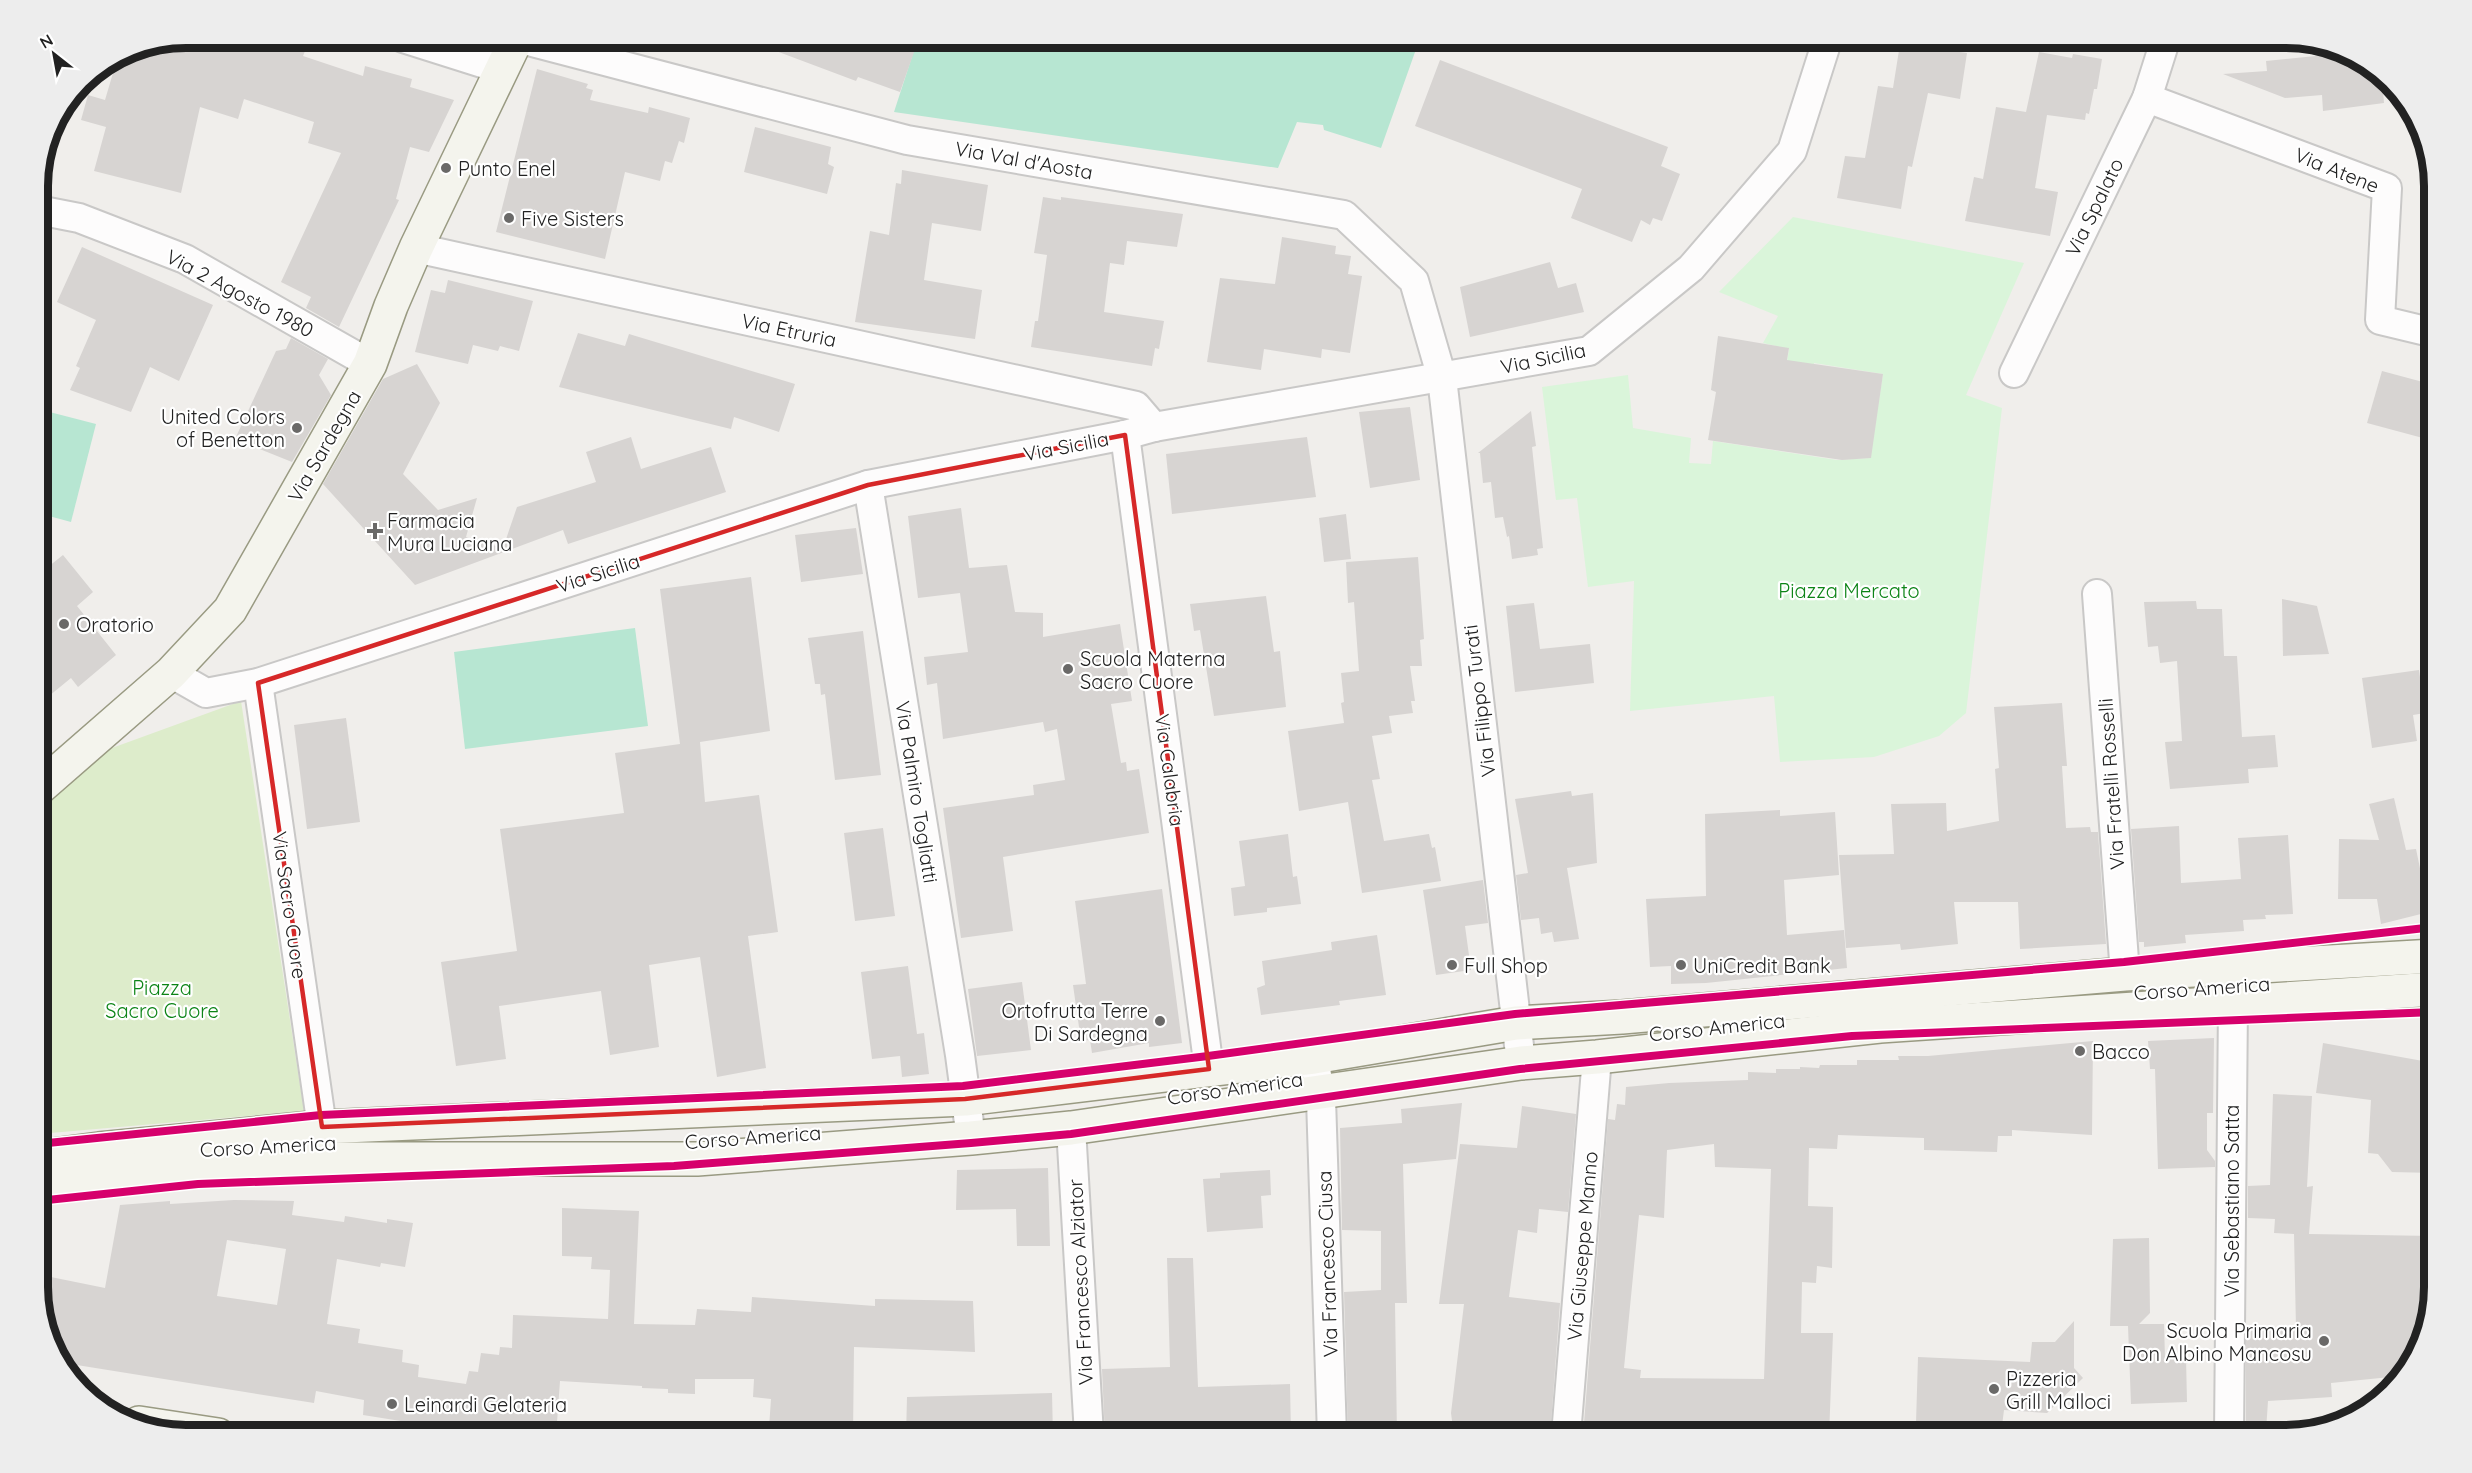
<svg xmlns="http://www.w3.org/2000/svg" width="2472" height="1473" font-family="Quicksand,sans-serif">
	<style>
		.grass { fill: #ddeccb }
		.park { fill: #daf5da }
		.pitch { fill: #b7e6d2 }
		.building { fill: #d7d4d2; fill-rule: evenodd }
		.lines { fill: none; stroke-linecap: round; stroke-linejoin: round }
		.street-casing { stroke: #c9c8c7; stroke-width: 32 }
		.secondary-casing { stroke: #999a82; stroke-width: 36 }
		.street { stroke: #fdfcfc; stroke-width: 28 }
		.secondary { stroke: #f4f4ed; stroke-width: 33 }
		.cycleway-casing { stroke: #fff; stroke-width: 11 }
		.cycleway { stroke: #d6006c; stroke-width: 8 }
		.marked { fill: none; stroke: #d62828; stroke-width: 4.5; stroke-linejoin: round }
		.poi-dot { fill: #6a6968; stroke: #fff; stroke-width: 2 }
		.labels { text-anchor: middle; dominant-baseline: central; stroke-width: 4.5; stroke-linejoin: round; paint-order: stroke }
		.street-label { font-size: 20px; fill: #222; stroke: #fff }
		.poi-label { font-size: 20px; fill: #222; stroke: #fff; text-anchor: start }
		.park-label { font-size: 20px; fill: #0c8416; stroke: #fff }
		.rim { fill: none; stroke: #222; stroke-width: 8 }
	</style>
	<rect width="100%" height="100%" fill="#f0eeeb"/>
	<path class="grass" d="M241,701l63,410 -254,22 -12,-47v-284l52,-46z"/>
	<path class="park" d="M1793,217l231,46 -58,132 36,13 -36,305 -27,23 -65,21 -94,5 -6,-66 -144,15 4,-130 -46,6 -11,-89 -21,2 -14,-113 86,-12 5,53 58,10 -2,25 22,1 2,-23 124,19 33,-2 13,-84 -69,-11 -2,15 -27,-4 4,-25 -26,-6 15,-27 -59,-24z"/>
	<g class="pitch">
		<path d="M918,38h502l-39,110 -57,-18 -1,-5 -26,-3 -19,46 -384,-56z"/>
		<path d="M38,409l58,15 -25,98 -33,-9z"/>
		<path d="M635,628l13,98 -183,23 -11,-97z"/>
	</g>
	<g class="building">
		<path d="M186,38h96l25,8 -4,10 60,20 2,-10 47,13 -2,8 44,13 -25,52 -19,-5 -14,52 3,1 -60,127 -33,-19 5,-11 -30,-15 60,-129 -33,-10 6,-21 -70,-23 -6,20 -38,-12 -19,86 -87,-22 12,-44 -25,-7 7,-25 17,5 13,-44 11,-7z"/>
		<path d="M747,38h172l-19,54 -42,-15 -2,4 -109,-41z"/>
		<path d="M1900,44l67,9 -7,46 -32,-6 -16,74 -4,-1 -7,43 -64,-11 8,-42 20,2 13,-72 15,2z"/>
		<path d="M2039,52l33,6 1,-4 29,5 -5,30h-3l-5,25 -3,-1 -1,7 -38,-5 -12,73 23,4 -8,44 -85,-15 9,-44 9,2 13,-72 30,5z"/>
		<path d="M2345,53l16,5 21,21 2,24 -61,8 -1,-16 -37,3 -62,-24 44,-3 -1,-10z"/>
		<path d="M1440,60l228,87 -7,19 19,8 -18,47 -9,-3 -3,7 -9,-5 -9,22 -61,-24 11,-29 -167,-63z"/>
		<path d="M537,69l51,15 -2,4 7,2 -3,10 58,13 1,-6 41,11 -6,25 -5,-2 -7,22 -7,-2 -5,20 -35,-9 -20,87 -109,-27z"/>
		<path d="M755,127l76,20 -3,17 6,3 -7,27 -83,-22z"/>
		<path d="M902,170l86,15 -7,46 -49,-8 -8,57 58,10 -7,49 -120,-17 15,-91 19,4 7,-52 5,1z"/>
		<path d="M1043,197l18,3v-3l122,17 -6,33 -50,-6 -3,24 -14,-2 -6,49 60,9 -5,28 -4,-1 -3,18 -121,-19 4,-26h3l9,-66 -13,-2z"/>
		<path d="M1282,237l54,9 -1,8 16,2 -3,18 14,2 -12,77 -28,-4 -1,9 -57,-9 -3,21 -54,-8 13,-84 55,6z"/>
		<path d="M82,247l131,58 -34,76 -29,-14 -19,45 -61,-22 10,-22 -4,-2 20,-46 -39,-18z"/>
		<path d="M1550,262l8,26 18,-5 8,29 -114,25 -10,-50z"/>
		<path d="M448,280l85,21 -14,50 -19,-5 -2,5 -25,-6 -5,19 -53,-12 16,-62 14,3z"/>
		<path d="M578,333l47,13 4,-12 166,50 -16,48 -45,-15 -3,12 -172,-42z"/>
		<path d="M1718,336l71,12 -2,12 96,14 -12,84 -29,2 -134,-20 8,-48 -5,-2z"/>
		<path d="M291,338l37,21 -9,16 12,20 -39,67 -57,-23 41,-88 10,-2z"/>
		<path d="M417,364l23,39 -37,71 35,36 39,-12 -11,39 37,11 14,-41 79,-25 -10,-30 45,-15 10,32 70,-22 15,45 -158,52 -5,-14 -148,55 -92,-101 60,-105z"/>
		<path d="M2382,371l52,14v56l-67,-18z"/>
		<path d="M1410,407l10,73 -50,8 -11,-76z"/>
		<path d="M1531,411l5,35 -4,1 11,101 -6,1 1,6 -26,4 -3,-23 -2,1 -4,-20 -8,1 -4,-36 -8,1 -3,-30h-2z"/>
		<path d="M1307,437l9,60 -144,17 -6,-60z"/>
		<path d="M961,508l8,60 38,-3 8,47 28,1v24l77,-13 12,77 -21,3 10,59 5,-1 1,9 12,-2 10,64 -146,24 10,74 -52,7 -18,-130 91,-13 -1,-10 32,-5 -8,-51 -12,3 -2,-10 -100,17 -6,-56 -10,2 -3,-28 44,-5 -8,-59 -42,5 -10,-82z"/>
		<path d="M1346,514l5,45 -27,3 -5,-44z"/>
		<path d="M856,528l7,46 -62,8 -6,-47z"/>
		<path d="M63,555l30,37 -16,14 39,49 -38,32 -7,-9 -33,27v-130z"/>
		<path d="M1418,557l6,82 -4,1 2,26h-12l5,35h-4l2,12 -24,3 3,17 -20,3 8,43 -8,1 12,61 45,-7 3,14 3,-1 6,34 -79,12 -14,-91 -49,9 -11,-80 56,-8 -3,-20 3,-1 -3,-29 18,-2 -5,-69 -6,1 -2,-41z"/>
		<path d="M751,577l19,154 -70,11 5,60 54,-7 19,137 -30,4 18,132 -49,9 -17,-120 -51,8 10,82 -49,8 -9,-64 -102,15 7,53 -50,7 -15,-104 76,-11 -17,-122 124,-16 -9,-60 65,-9 -20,-155z"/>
		<path d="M1266,596l8,56 6,-1 6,56 -72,9 -14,-86 -6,1 -4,-27z"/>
		<path d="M2282,599l35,7 12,48 -46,2z"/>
		<path d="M2196,601l1,8h25l2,47h13l5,81 33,-2 3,32 -30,2 1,14 -79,6 -5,-47 17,-1 -5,-80 -17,2 -2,-17 -10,1 -4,-45z"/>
		<path d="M1534,603l6,46 50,-5 4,39 -79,9 -9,-86z"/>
		<path d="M863,631l18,144 -46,5 -10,-86 -4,1 -1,-11h-5l-7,-46z"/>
		<path d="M2419,670l6,43 -12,2 4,26 -45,7 -10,-70z"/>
		<path d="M2062,703l5,63h-5l4,62 24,-1 1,5h7l8,112 -86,5 -2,-47h-64l4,42 -57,6 -1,-6 -54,4 -7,-93 55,-1 -3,-50 55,-1 1,28 52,-10 -4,-52 4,-1 -5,-61z"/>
		<path d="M346,718l14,104 -53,7 -13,-104z"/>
		<path d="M1571,791l1,5 21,-3 4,70 -30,5 12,71 -25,3 -2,-10 -11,2 -2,-16 -18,2 -5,-45 12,-2 -13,-74z"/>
		<path d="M2394,798l12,52 10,-1 13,63 -48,12 -4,-25h-39l1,-60 40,1 -10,-36z"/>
		<path d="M1780,810v6l55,-4 4,63 -55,5 3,55 57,-5 3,38 -141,15 -35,1v-18l-21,1 -4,-68 60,-3 -1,-82z"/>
		<path d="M2179,826l2,57 60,-4 -3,-41 50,-3 5,79 -28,1 1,4 -23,1 1,11 -59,4 1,8 -42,4v-5h-5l-8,-113z"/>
		<path d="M883,828l12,88 -40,5 -11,-88z"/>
		<path d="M1288,834l5,43 4,-1 4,28 -34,4v4l-33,4 -3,-28 14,-2 -6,-45z"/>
		<path d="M1483,880l5,43 -23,3 6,44 -35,5 -13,-85z"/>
		<path d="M1162,889l20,154 -33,4v-4l-57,10 -2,-13 -9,1 -8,-56 13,-1 -11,-83z"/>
		<path d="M1377,935l9,60 -47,6 1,4 -79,10 -4,-27 8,-3 -3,-24 70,-11 -1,-8z"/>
		<path d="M908,966l9,68 7,-1 5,41 -27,3 -2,-21 -28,3 -11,-87z"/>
		<path d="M1022,982l9,68 -54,6 -9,-67z"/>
		<path d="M2214,1038l-1,75h-6v37l8,11v6l-57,2 -3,-100h-5l-2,-28z"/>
		<path d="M2093,1041l-1,94 -80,-5v6h-14l-1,16 -73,-2v-12l-86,-3 -1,14 -28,-1 -1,58 25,1 -1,61 -15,-2 -1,17 -14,-1 -1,51h32l-4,103h-246l25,-317 7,1 2,-16 8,1 1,-18 43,-4 79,-3v-8l28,1v-4h24v-2l19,1 1,-3h37v-5h42l-1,-4h30zM1714,1144l1,23 56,2 -7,210 -124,-1 1,-8 -17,-2 15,-153 25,3 3,-68z"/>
		<path d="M2323,1043l111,20v110l-42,-1 -14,-18 -10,-1 3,-53 -55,-7z"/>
		<path d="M2273,1094l39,2 -5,91 6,-1 -4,48 125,2v52l-20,74 -14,14 -69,7 1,14 -64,4 -2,30h-20v-103h50l-2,-94 -20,-1 1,-14 -27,-1v-32l22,-1z"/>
		<path d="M1462,1103l-6,56 -53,5 4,139h-12l2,133h-49l-4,-144 37,-2v-59l-39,-1 -2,-102 62,-5 -1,-14z"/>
		<path d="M1522,1106l54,8 -8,98 -29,-3 -2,24 -19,-3 -9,67 51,6 -10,133h-96l-3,-23 13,-109h-25l21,-160 57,4z"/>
		<path d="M1048,1168l2,78h-33l-1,-37 -60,1 1,-40z"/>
		<path d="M1270,1170l1,25 -10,1 2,32 -56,4 -4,-53 17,-1v-5z"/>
		<path d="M234,1200l60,1 -2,14 52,7 1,-6 42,7v-4l26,4 -8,44 -24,-4 -1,4 -43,-8 -10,65 33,5 -2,14 45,7 -1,12 17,3 -1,12 48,7 3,-13 9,1 3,-19 18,2 1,-8 12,1 1,-33 95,4 2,-49 -19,-1 1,-12 -30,-1v-48l77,3 -5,113 61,1 2,-16 54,3 1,-15 123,9v-7l98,2 2,51 -121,-5 -1,89h-60l1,-7 -25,-1 2,-29 -18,-2 1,-18h-59v15l-27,-1v-4l-26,-1v-2l-82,-5 -4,55h-61l-132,-21 1,-15 -48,-9 -2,12 -256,-41 -20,-65 3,-22 64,13 15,-83 50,-4v3zM227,1240l59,9 -9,56 -60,-9z"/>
		<path d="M2149,1238l1,75 -11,11h25l1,34h21l1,44 -56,2 -3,-78h-18l3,-87z"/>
		<path d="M1167,1258h26l5,129 92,-3 1,52h-186l-3,-67 68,-2z"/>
		<path d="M2074,1321v47l9,10 -36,35 -43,-3 -2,16 -86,-3 2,-66 112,5 2,-20h23z"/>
		<path d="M1052,1393l1,43h-147l1,-39z"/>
	</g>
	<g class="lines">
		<defs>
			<g id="street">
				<path d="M403,38l98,31"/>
				<path d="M517,38l390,102 437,75 70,66 28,97 79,685"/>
				<path d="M2147,98l240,90 -7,132 54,13"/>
				<path d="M38,210l41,8 106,41 185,105"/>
				<path d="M416,248l720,158 18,21"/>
				<path d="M2014,373l133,-275 19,-60"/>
				<path d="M1125,435l84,634"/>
				<path d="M868,485l92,570 11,83"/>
				<path d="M2097,594l28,380"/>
				<path d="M171,673l35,20 52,-10 610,-198 257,-50 29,-8 435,-76 102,-83 101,-117 36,-113"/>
				<path d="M258,683l64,444"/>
				<path d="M1316,1069l5,30 11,336"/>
				<path d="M1071,1128l18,307"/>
				<path d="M1566,1435l31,-378"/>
				<path d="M2229,1435l4,-432"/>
			</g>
			<g id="secondary">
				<path d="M38,789l133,-116 59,-63 140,-246 21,-58 25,-58 101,-210"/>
				<path d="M38,1157l61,-8 223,-22 643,-28 349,-42 202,-34 106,-6 503,-43 309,-18"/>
				<path d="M38,1182l109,-14 156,-9h394l274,-21 100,-10 450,-65 76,-6 283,-31 554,-37"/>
				<path d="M139,1423l79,12"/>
			</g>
		</defs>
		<use href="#street" class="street-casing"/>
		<use href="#secondary" class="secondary-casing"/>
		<use href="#street" class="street"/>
		<use href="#secondary" class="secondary"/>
		<defs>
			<g id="cycleway">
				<path d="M38,1144l283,-29 642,-29 245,-30 307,-42 609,-52 310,-35"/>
				<path d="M38,1201l160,-17 476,-18 297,-23 100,-9 449,-65 332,-33 582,-24"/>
			</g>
		</defs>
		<use href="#cycleway" class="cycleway-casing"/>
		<use href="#cycleway" class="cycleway"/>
	</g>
	<path class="marked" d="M1125,435l84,634 -244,30 -643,28 -64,-444 610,-198z"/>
	<g class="poi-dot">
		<circle cx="446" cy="168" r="6"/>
		<circle cx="509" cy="218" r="6"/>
		<circle cx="297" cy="428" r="6"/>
		<path d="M372 522h6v6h6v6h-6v6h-6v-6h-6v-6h6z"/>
		<circle cx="64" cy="624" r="6"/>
		<circle cx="1068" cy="669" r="6"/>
		<circle cx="1452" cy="965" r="6"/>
		<circle cx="1681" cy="965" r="6"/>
		<circle cx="1160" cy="1021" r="6"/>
		<circle cx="2080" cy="1051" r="6"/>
		<circle cx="2324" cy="1341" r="6"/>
		<circle cx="1994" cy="1389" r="6"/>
		<circle cx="392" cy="1404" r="6"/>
	</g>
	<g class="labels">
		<g class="street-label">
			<text transform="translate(1024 160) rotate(10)">Via Val d'Aosta</text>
			<text transform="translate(2337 170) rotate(22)">Via Atene</text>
			<text transform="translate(2094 207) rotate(-64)">Via Spalato</text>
			<text transform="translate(240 293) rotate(28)">Via 2 Agosto 1980</text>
			<text transform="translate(789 330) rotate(12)">Via Etruria</text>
			<text transform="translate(1543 358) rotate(-12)">Via Sicilia</text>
			<text transform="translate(324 446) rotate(-60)">Via Sardegna</text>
			<text transform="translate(1066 446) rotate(-11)">Via Sicilia</text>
			<text transform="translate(598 573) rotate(-18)">Via Sicilia</text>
			<text transform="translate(1479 701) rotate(-97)">Via Filippo Turati</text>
			<text transform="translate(1170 770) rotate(82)">Via Calabria</text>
			<text transform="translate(2111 784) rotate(-94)">Via Fratelli Rosselli</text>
			<text transform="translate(917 792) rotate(81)">Via Palmiro Togliatti</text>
			<text transform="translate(290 905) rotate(82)">Via Sacro Cuore</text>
			<text transform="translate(2202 988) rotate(-4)">Corso America</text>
			<text transform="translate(1717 1027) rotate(-6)">Corso America</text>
			<text transform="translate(1235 1088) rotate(-8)">Corso America</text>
			<text transform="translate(753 1137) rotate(-4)">Corso America</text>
			<text transform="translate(268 1146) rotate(-3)">Corso America</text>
			<text transform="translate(2231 1201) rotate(-90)">Via Sebastiano Satta</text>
			<text transform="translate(1582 1246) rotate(-85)">Via Giuseppe Manno</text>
			<text transform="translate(1327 1264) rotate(-92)">Via Francesco Ciusa</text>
			<text transform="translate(1080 1282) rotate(-93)">Via Francesco Alziator</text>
		</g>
		<g class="poi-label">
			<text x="458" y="168">Punto Enel</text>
			<text x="521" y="218">Five Sisters</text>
			<text x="285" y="416" text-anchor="end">United Colors<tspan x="285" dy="23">of Benetton</tspan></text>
			<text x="387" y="520">Farmacia<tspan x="387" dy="23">Mura Luciana</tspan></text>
			<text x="76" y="624">Oratorio</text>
			<text x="1080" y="658">Scuola Materna<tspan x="1080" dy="23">Sacro Cuore</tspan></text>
			<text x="1464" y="965">Full Shop</text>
			<text x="1693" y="965">UniCredit Bank</text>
			<text x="1148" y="1010" text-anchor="end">Ortofrutta Terre<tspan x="1148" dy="23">Di Sardegna</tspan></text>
			<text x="2092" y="1051">Bacco</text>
			<text x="2312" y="1330" text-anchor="end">Scuola Primaria<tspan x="2312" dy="23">Don Albino Mancosu</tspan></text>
			<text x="2006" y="1378">Pizzeria<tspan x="2006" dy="23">Grill Malloci</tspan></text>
			<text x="404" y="1404">Leinardi Gelateria</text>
		</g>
		<g class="park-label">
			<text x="1849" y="590">Piazza Mercato</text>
			<text x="162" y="987">Piazza<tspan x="162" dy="23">Sacro Cuore</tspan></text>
		</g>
	</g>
	<path d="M0 0H2472V1473H0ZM186 48H2286A138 138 0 0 1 2424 186V1287A138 138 0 0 1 2286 1425H186A138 138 0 0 1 48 1287V186A138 138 0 0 1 186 48Z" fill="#ededed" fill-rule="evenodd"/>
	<path class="rim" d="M186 48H2286A138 138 0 0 1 2424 186V1287A138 138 0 0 1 2286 1425H186A138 138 0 0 1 48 1287V186A138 138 0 0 1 186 48Z"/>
	<g transform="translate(54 54) rotate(329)" stroke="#ffffff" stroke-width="4.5" paint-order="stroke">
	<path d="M0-4.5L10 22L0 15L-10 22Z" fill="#222222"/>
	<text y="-9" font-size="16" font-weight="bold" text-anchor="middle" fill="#222222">N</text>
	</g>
</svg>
